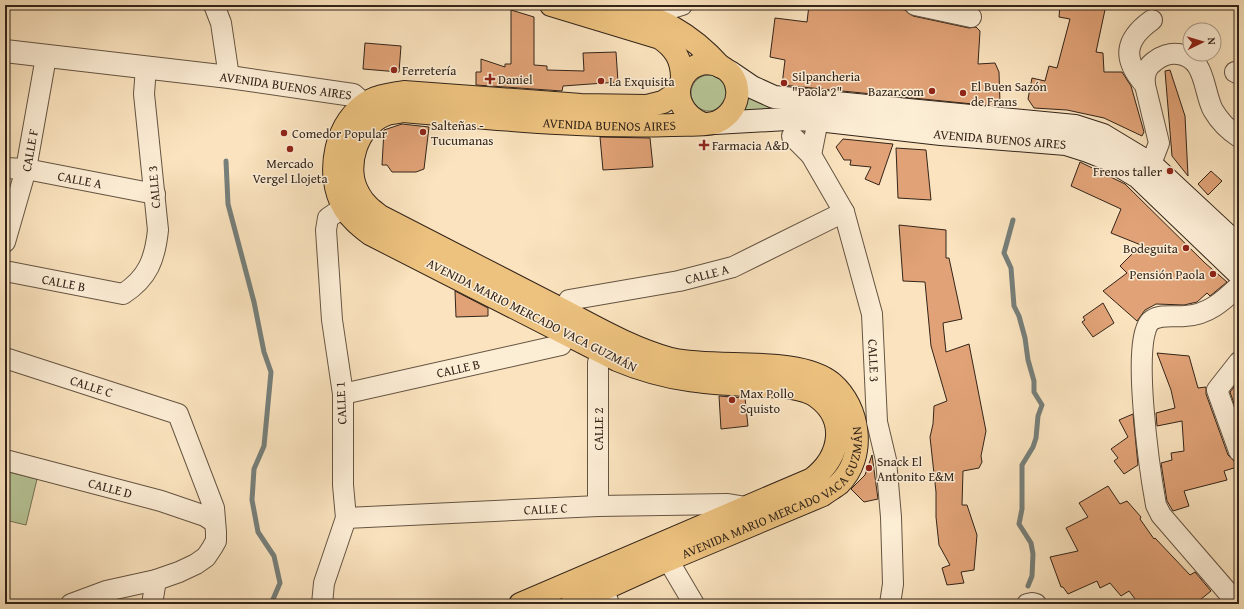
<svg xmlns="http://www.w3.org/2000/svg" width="1244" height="609" font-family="'Gentium Book Plus',serif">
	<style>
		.green { fill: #b7c597; stroke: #757458 }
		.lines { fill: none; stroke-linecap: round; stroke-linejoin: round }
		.stream { stroke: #767f7a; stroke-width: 5 }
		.building { fill: #e0a276; stroke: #332419 }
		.minor-casing { stroke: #655442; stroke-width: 22 }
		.tertiary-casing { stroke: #655442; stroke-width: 24 }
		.secondary-casing { stroke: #332419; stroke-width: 24 }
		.primary-casing { stroke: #332419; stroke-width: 24 }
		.minor { stroke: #fcedd5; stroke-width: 20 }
		.tertiary { stroke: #fcedd5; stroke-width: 22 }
		.secondary { stroke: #fcedd5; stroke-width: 22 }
		.primary { stroke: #edc27f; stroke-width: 22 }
		.poi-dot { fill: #8f2418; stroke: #fcedd5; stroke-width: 1.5 }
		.labels { text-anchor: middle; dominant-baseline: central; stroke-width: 3; stroke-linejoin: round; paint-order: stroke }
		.poi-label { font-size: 13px; fill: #332419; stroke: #fcedd5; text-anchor: start }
		.street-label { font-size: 13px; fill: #332419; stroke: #fcedd5 }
	</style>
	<rect width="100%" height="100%" fill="#fae3be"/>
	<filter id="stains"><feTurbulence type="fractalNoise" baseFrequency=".005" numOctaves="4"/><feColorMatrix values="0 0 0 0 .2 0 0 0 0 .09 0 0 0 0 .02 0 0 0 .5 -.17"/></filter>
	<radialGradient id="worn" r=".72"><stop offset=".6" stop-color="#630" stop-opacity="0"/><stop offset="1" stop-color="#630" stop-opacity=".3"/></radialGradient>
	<g class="green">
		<circle cx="709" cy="93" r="18"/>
		<path d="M748,96c18,11 39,11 59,13l-64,1z"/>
		<path d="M5,471l32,8 -11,46 -21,-5z"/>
	</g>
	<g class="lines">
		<g class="stream">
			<path d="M226,161l2,43 26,98 10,50 7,20 -7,74 -10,23 -2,31 6,32 16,24 6,27 -9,21"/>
			<path d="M1013,220l-9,33 7,15 3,38 5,10 6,22 3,22 6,21v11l8,13 -4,11 -2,22 -3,9 -11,18v44l-3,15 12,19 2,11 -1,22 -4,10"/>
		</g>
	</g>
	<g class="building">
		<path d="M809,5h70l26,5 8,6 56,12 7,-1 4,4 -2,33 17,-1 4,9 1,31 -7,3 -211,-21 3,-25 -15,-3 5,-39 32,4z"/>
		<path d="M1060,5h46l-10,47 7,1 1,19h18l9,14 13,46 -2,4 -38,-18 -37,-8 -33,-2 -6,-9 4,-21 13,3 4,-15 8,2 13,-49 -11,-2z"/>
		<path d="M511,10l23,7v48l13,1v4l37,1 -1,-18 33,-1 2,30 -55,4 -1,5 -86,-6v-13h5v-13l24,8v-3h6z"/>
		<path d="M365,43l36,3 -2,26 -36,-3z"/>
		<path d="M1170,70l15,46 3,60 -16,-20 -7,-85z"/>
		<path d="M402,124l27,3 -5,42 -8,3h-24l-5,-7h-5l2,-35z"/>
		<path d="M600,137l50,1 3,29 -50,3z"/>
		<path d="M843,139l50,5 -14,41 -14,-6 6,-12 -21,-2 1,-5h-7l-8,-13z"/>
		<path d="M896,148l30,2 5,50 -33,-2z"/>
		<path d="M1080,162l45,22 80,79 22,19 -17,14 -3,-3 -10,9 -13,3 -28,-1 -11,6 -8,11 -34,-30 24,-18 -7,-7 21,-21 -30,-12 10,-24 -50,-23z"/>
		<path d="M1211,171l11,10 -14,14 -10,-11z"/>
		<path d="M899,225l47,5v28h3l13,61 -19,4 3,29 23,-8 17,87 -5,25 1,6 -3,6 -16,3 -1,34h5l10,30 -3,35 -13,2 3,11 -17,2 -5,-17 8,-3 -11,-20 -3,-28v-25l-6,-55 3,-13 1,-18 13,-5 -16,-55 -6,-64 -22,-1z"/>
		<path d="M455,291l33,17v8l-32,1z"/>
		<path d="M1103,303l11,20 -21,14 -11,-15 3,-2 -2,-3z"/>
		<path d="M1157,353l32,3 9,32 8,-1v7l22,61 6,6 3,6 -13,4 3,9 -43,11 5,15 -16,5 -6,-10 -6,-38 11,-3 -1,-7 13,-2 -2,-30 -25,5 -1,-13 19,-5 -4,-18z"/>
		<path d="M1239,381v30l-2,1 -7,-20z"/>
		<path d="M719,396l26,2 3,28 -27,3z"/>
		<path d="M1133,414l5,51 -14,9 -10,-13 4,-3 -7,-9 17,-12 -9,-17z"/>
		<path d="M872,455l6,44 -14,3 -13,-13 14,-14z"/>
		<path d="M1108,486l12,18 7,-3 14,16 -1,2 14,20 1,-1 35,37 5,-3 16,19 -16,13h-56l-10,-13 -8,5 -11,-13 -10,5 -3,-7 -29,13 -5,-7h-2l-11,-30 28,-6 -12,-23 22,-11 -9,-14z"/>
	</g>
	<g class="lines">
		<defs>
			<g id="minor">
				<path d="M214,5l7,18 8,54"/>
				<path d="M915,5l56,12"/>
				<path d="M657,19l12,-10 13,-4"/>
				<path d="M1235,72l4,2"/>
				<path d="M1145,85c-23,-26 -21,-45 7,-65"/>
				<path id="s1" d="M792,136l19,19 33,57 28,102 5,108 9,38 5,57 2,67 -3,20"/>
				<path d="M811,155l10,-50"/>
				<path d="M1151,164l8,-21 -14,-58c-1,-10 1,-18 10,-24 6,-5 15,-8 23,-7 28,3 25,37 35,56 7,12 15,20 26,27"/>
				<path id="s2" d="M5,168l21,1 129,25"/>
				<path id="s3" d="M5,242l21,-73 20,-112"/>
				<path id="s4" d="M5,271l118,23c25,-16 32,-35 35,-64l-14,-136 2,-27"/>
				<path id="s5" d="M565,311l4,-11 110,-19 54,-14 111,-55"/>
				<path id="s6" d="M5,358l173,56 36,94 2,24v9l-4,7 -6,9 -10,7 -17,8 -23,8 -50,11 -35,13"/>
				<path d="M1239,362l-22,28 22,61"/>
				<path id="s7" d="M343,394l218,-49 6,-11"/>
				<path id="s8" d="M5,460l156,41 44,15 9,6"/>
				<path d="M598,506v-143l3,-11"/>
				<path id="s9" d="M346,518l252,-12 130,-2 18,3"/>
				<path d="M668,560l26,44"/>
				<path d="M604,590l5,14"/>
				<path d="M152,604l4,-24"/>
				<path d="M322,604l2,-21 22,-65 -3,-33v-91l-11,-74 -6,-90 2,-12 16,-11"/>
				<path d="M1027,604l5,-1 4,1"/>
				<path d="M1238,604l-77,-89 -5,-10c-5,-27 -27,-171 -4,-185 9,-6 22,-3 33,-4 23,-1 38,-15 54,-30"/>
			</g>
			<g id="tertiary">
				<path id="s10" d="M5,51l224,26 124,18 11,10"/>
			</g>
			<g id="secondary">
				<path d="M730,72l22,15 22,10 301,29 28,9 48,29 88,82"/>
				<path id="s11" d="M715,123l72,-4 31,1 123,14 125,10 22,7 20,8 30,18 101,97"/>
			</g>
			<g id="primary">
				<path d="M551,5l109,33c15,10 22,22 22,40"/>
				<path d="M616,5c45,14 73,26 105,62"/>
				<path d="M520,604l292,-125c30,-23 36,-62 2,-84 -8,-5 -18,-6 -27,-8 -62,-3 -111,-2 -170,-27l-247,-126c-10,-8 -19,-15 -26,-26 -20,-34 -9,-89 27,-108 10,-5 22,-6 33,-8l177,13 66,1 16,-4 15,-10"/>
				<path id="s12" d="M571,604l97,-44 155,-65c5,-4 11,-7 16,-11 28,-27 21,-77 -7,-101 -34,-28 -116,-13 -161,-24 -41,-11 -79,-34 -116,-53 -58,-30 -117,-60 -175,-90 -8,-6 -16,-12 -21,-22 -16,-26 -2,-70 28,-80 5,-1 11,-2 15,-3 90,7 180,17 269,14 12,-1 36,1 46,-3 13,-6 22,-19 20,-33 -1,-10 -6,-17 -15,-22 -37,-18 -65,36 -19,57"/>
			</g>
		</defs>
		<use href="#minor" class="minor-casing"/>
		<use href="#tertiary" class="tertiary-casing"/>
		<use href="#secondary" class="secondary-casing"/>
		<use href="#primary" class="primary-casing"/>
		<use href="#minor" class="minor"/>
		<use href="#tertiary" class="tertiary"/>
		<use href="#secondary" class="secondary"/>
		<use href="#primary" class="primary"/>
	</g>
	<g class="poi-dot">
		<circle cx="394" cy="70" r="4"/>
		<path d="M488 73h4v4h4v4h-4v4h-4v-4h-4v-4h4z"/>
		<circle cx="601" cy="81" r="4"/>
		<circle cx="784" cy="83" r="4"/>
		<circle cx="932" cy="91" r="4"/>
		<circle cx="963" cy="93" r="4"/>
		<circle cx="423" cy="132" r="4"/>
		<circle cx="284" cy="133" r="4"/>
		<path d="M702 139h4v4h4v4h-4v4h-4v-4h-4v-4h4z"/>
		<circle cx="290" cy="149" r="4"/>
		<circle cx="1170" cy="171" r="4"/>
		<circle cx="1186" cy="248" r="4"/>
		<circle cx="1213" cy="274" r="4"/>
		<circle cx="732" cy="400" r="4"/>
		<circle cx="869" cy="468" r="4"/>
	</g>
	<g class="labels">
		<g class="poi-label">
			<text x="402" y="70">Ferretería</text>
			<text x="792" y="76">Silpancheria<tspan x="792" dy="15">"Paola 2"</tspan></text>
			<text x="498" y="79">Daniel</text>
			<text x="609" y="81">La Exquisita</text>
			<text x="971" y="86">El Buen Sazón<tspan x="971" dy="15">de Frans</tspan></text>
			<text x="924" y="91" text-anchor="end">Bazar.com</text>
			<text x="431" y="125">Salteñas -<tspan x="431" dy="15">Tucumanas</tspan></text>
			<text x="292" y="133">Comedor Popular</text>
			<text x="712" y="145">Farmacia A&amp;D</text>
			<text x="290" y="163" text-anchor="middle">Mercado<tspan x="290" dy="15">Vergel Llojeta</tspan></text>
			<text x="1162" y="171" text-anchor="end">Frenos taller</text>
			<text x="1178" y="248" text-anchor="end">Bodeguita</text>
			<text x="1205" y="274" text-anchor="end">Pensión Paola</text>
			<text x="740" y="393">Max Pollo<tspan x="740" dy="15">Squisto</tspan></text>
			<text x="877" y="461">Snack El<tspan x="877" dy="15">Antonito E&amp;M</tspan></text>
		</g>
		<g class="street-label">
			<text stroke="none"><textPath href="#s10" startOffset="283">AVENIDA BUENOS AIRES</textPath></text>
			<text stroke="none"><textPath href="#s12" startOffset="1245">AVENIDA BUENOS AIRES</textPath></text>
			<text stroke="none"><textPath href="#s11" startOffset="286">AVENIDA BUENOS AIRES</textPath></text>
			<text stroke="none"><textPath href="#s3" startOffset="95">CALLE F</textPath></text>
			<text stroke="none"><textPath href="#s2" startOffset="76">CALLE A</textPath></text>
			<text transform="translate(154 187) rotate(-95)">CALLE 3</text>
			<text stroke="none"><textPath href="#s5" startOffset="152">CALLE A</textPath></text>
			<text stroke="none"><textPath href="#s4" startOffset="60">CALLE B</textPath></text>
			<text transform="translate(532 315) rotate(27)">AVENIDA MARIO MERCADO VACA GUZMÁN</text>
			<text stroke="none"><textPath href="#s1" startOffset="245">CALLE 3</textPath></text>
			<text stroke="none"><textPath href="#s7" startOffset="118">CALLE B</textPath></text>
			<text stroke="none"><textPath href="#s6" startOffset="91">CALLE C</textPath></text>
			<text transform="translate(341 403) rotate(-93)">CALLE 1</text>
			<text transform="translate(598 429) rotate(-90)">CALLE 2</text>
			<text stroke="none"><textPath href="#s8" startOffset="109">CALLE D</textPath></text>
			<text stroke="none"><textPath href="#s12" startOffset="239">AVENIDA MARIO MERCADO VACA GUZMÁN</textPath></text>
			<text stroke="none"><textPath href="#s9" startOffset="200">CALLE C</textPath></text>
		</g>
	</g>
	<rect width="1244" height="609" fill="none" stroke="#fae3be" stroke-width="20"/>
	<rect x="6" y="6" width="1232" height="597" fill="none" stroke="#332419" stroke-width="2"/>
	<rect x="10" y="10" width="1224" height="589" fill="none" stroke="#332419"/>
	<g transform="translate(1202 42) rotate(85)"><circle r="19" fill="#fcedd5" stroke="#ac9d8a"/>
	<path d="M0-3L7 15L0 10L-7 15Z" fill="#8f2418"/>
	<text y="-6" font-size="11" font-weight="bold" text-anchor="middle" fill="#332419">N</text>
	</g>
	<rect width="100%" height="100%" filter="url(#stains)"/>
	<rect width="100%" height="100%" fill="url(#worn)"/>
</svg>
